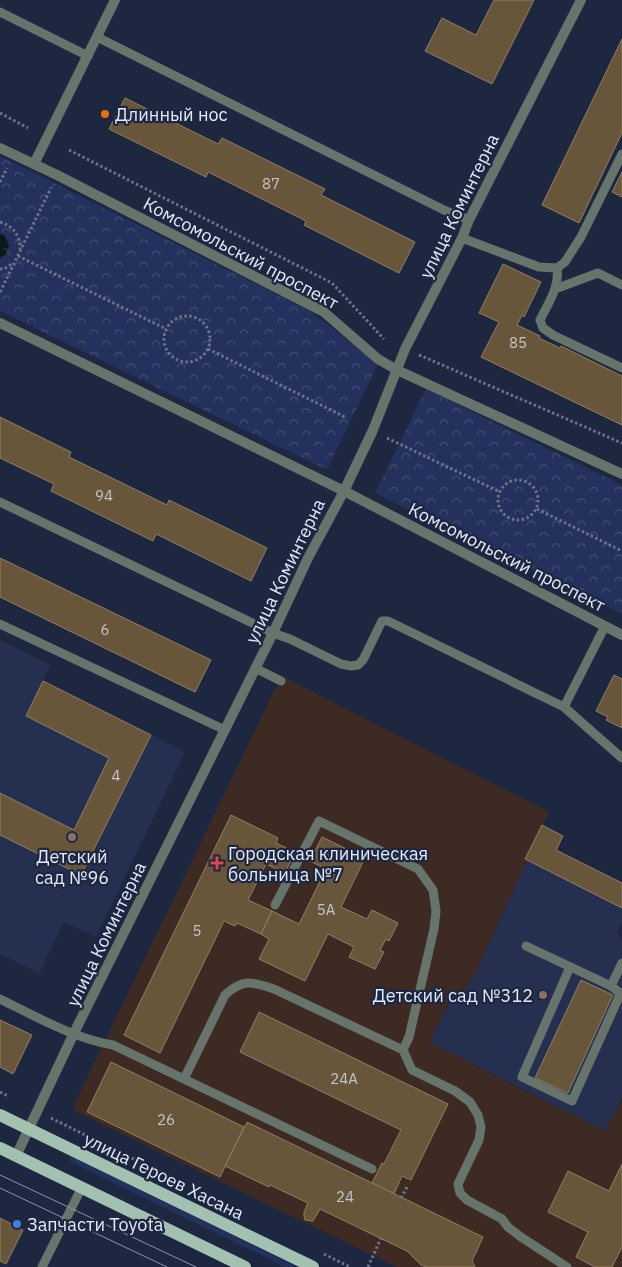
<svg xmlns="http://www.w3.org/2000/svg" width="622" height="1267" font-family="'IBM Plex Sans',sans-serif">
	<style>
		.built { fill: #253050 }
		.medical { fill: #3d2b23 }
		.green { fill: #23315c }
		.park { fill: url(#park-crowns) }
		.water { fill: url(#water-ripples) }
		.building { fill: #68563a; stroke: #927f61 }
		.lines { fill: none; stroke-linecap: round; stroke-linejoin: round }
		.path { stroke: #6a7389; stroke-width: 3; stroke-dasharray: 2.5 2.5; stroke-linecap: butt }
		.service { stroke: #66746c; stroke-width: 9 }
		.minor { stroke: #66746c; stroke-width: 10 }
		.tertiary { stroke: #66746c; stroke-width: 10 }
		.primary { stroke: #a3c1b0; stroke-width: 12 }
		.tram { stroke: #8d94a9; stroke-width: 1 }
		.food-dot { fill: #e8710a; stroke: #1e2740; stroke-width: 2 }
		.education-dot { fill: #8d6e63; stroke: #1e2740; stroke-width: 2 }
		.health-dot { fill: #e0444e; stroke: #1e2740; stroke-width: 2 }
		.shop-dot { fill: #3f7fe0; stroke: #1e2740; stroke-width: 2 }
		.labels { text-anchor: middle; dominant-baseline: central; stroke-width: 4.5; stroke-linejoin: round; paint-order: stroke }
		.number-label { font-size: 15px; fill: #c4c5cb }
		.poi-label { font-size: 18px; fill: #e3eafb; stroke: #1e2740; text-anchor: start }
		.street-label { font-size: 18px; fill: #e3eafb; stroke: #1e2740 }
	</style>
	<defs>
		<pattern id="park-crowns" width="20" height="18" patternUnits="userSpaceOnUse" patternTransform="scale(1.25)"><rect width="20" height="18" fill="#23315c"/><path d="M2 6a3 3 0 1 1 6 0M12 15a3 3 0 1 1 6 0" fill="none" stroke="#434f74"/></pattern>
		<pattern id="water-ripples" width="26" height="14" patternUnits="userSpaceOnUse" patternTransform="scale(1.25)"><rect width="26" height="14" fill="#081a1c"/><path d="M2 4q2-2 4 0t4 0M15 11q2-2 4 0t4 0" fill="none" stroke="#2c3b3e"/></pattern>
	</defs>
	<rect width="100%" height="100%" fill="#1e2740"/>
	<g class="built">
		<path d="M0,640l50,25 -7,16 142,71 -89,185 -32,-15 -25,51 -39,-19z"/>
		<path d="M527,860l95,48v14l-5,10 5,9v156l-17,34 -175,-89 24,-49 25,-27z"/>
	</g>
	<path class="medical" d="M283,677l266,135 -24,47 2,1 -48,106 -17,31 -9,-4 -23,49 175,89 15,-29 2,1v164h-225l-322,-156 -2,-4 203,-420 2,1z"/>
	<path class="green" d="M71,1156l226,111h-12l-216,-106z"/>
	<g class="park">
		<path d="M0,156l310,155 68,53 -51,106 -327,-159z"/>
		<path d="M426,389l196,96v129l-247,-121z"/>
	</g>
	<path class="water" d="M0,233l5,3 4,10 -4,9 -5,3z"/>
	<g class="building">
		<path d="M494,0h40l-42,84 -67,-33 17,-33 34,17z"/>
		<path d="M622,39v94l-43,90 -37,-18z"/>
		<path d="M125,98l93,46 4,-6 103,51 -4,6 94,47 -16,31 -95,-48 2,-4 -98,-49 -2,5 -97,-48z"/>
		<path d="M622,172v25l-10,-5z"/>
		<path d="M503,264l38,18 -17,35 -2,-2 -5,10 23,11 -1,2 21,10 1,-2 61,30v49l-141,-68 18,-35 -20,-9z"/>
		<path d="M0,417l71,35 -2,5 98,48 2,-5 98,48 -16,33 -95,-47 -3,7 -102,-50 3,-7 -54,-26z"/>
		<path d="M0,558l211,102 -16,32 -195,-95z"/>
		<path d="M614,675l8,4v49l-16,-8 2,-3 -12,-6z"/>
		<path d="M43,681l108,54 -70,140 -81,-40v-42l74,37 35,-72 -83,-42z"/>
		<path d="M231,815l47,23 -2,5 19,9 -10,21 -19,-9 -18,36 24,11 -11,23 -24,-11 -2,3 -11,-5 -64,132 -36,-18z"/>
		<path d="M542,825l21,11 -7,14 66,33v25l-97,-49z"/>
		<path d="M322,837l43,21 -24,49 26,12 5,-9 26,13 -9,18 -3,-2 -6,11 4,2 -9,17 -26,-12 5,-10 -26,-13 -23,47 -46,-22 10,-20 -8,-5 11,-23 27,13 27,-55 -16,-8z"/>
		<path d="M581,980l32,15 -45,98 -33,-15z"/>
		<path d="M259,1012l189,92 -37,76 -9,-4 -8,18 -22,-11 10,-20 2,1 17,-34 -161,-78z"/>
		<path d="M0,1020l32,15 -19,39 -13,-7z"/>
		<path d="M111,1062l133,65 -24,50 -133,-65z"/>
		<path d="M247,1122l236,115 -11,24 3,6h-49l-5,-2 -14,-14 -87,-42 -7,12 -8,-1 -1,-4v-4l4,-9 -38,-18 -1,2 -44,-21z"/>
		<path d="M622,1164v83l-10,20h-17l-19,-10 12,-25 -40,-20 20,-41 41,20z"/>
		<path d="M0,1218l23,12 -17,34 -6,-3z"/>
	</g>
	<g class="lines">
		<g class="path">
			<path d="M0,113l28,15"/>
			<path d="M69,150l263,133 52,56"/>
			<path d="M0,182l7,-14"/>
			<path d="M0,222c13,4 20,13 20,27"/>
			<path d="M18,256l148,73"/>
			<path d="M0,269h4l9,-6"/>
			<path d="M0,292l51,-104"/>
			<circle cx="187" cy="339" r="23"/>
			<path d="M208,349l139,69"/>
			<path d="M419,355l203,88"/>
			<path d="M387,438l113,54"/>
			<circle cx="518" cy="500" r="20"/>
			<path d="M537,509l85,42"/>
			<path d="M0,1092l8,4"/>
			<path d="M51,1118l129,64"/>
			<path d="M401,1198l6,-11"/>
			<path d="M324,1254l26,13"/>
			<path d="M368,1267l13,-29"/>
		</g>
		<g class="service">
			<path d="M0,12l88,44"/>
			<path d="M97,37l349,174 23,9"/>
			<path d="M462,238l77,29 18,1 8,-6 16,-25 41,-83"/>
			<path d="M557,268c3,18 -9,36 -17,52l3,8 10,7 69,33"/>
			<path d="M555,289l43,-16 24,12"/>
			<path d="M0,502l273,131 17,6 51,25 10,2 7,-1 5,-5 17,-35 2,-4h6l176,86 58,51"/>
			<path d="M0,624l225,106"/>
			<path d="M255,668l26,13"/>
			<path d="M564,707l41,-81"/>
			<path d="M275,905l44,-84 99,48 15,21 3,21 -2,18 -25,108 -6,13"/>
			<path d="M526,946l85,40"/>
			<path d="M570,967l-48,110 50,24 46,-102 2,-6 -9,-7 11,-23"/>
			<path d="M0,999c35,17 75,40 113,46l259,124"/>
			<path d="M184,1079l41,-84c18,-17 28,-13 49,-6l129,61 9,20 43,21 15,11 8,13 3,12 -2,13 -21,44 2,9 7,7 35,19 6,8 13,10 46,30"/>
			<path d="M42,1267l40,-80"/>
		</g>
		<g class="minor">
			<path d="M34,164l81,-164"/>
			<path d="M16,1156l58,-123 199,-400 35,-75 36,-67 29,-61 32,-81 57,-111 7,-18 112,-220"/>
		</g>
		<g class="tertiary">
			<path d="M0,148l57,27 267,137 54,47 19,11 225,104"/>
			<path d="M0,323l344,168 278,144"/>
		</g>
		<g class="primary">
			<path d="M0,1115l313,152"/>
			<path d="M0,1148l245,119"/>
		</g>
		<g class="tram">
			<path d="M0,1175l196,92"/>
			<path d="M0,1188l167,79"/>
		</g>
	</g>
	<circle class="food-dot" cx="105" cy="114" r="5"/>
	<g class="education-dot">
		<circle cx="72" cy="837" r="5"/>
		<circle cx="543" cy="995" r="5"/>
	</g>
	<path class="health-dot" d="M214.5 855.5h5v5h5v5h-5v5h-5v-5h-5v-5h5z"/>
	<circle class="shop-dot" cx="17" cy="1224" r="5"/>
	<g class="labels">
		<g class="number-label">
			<text x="271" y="183">87</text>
			<text x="518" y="342">85</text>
			<text x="104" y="495">94</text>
			<text x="105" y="629">6</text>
			<text x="116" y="775">4</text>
			<text x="326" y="909">5А</text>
			<text x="197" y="930">5</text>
			<text x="344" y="1078">24А</text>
			<text x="166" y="1119">26</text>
			<text x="345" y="1196">24</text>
		</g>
		<g class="poi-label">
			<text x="115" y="114">Длинный нос</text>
			<text x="228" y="853">Городская клиническая<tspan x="228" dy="21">больница №7</tspan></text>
			<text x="72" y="856" text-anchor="middle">Детский<tspan x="72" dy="21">сад №96</tspan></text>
			<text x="533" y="995" text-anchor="end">Детский сад №312</text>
			<text x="27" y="1224">Запчасти Toyota</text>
		</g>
		<g class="street-label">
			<text transform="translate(459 206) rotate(-64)">улица Коминтерна</text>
			<text transform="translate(241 253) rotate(28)">Комсомольский проспект</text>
			<text transform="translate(507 557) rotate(27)">Комсомольский проспект</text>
			<text transform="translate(285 571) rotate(-64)">улица Коминтерна</text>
			<text transform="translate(106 934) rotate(-64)">улица Коминтерна</text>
			<text transform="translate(164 1176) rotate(26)">улица Героев Хасана</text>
		</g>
	</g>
</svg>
